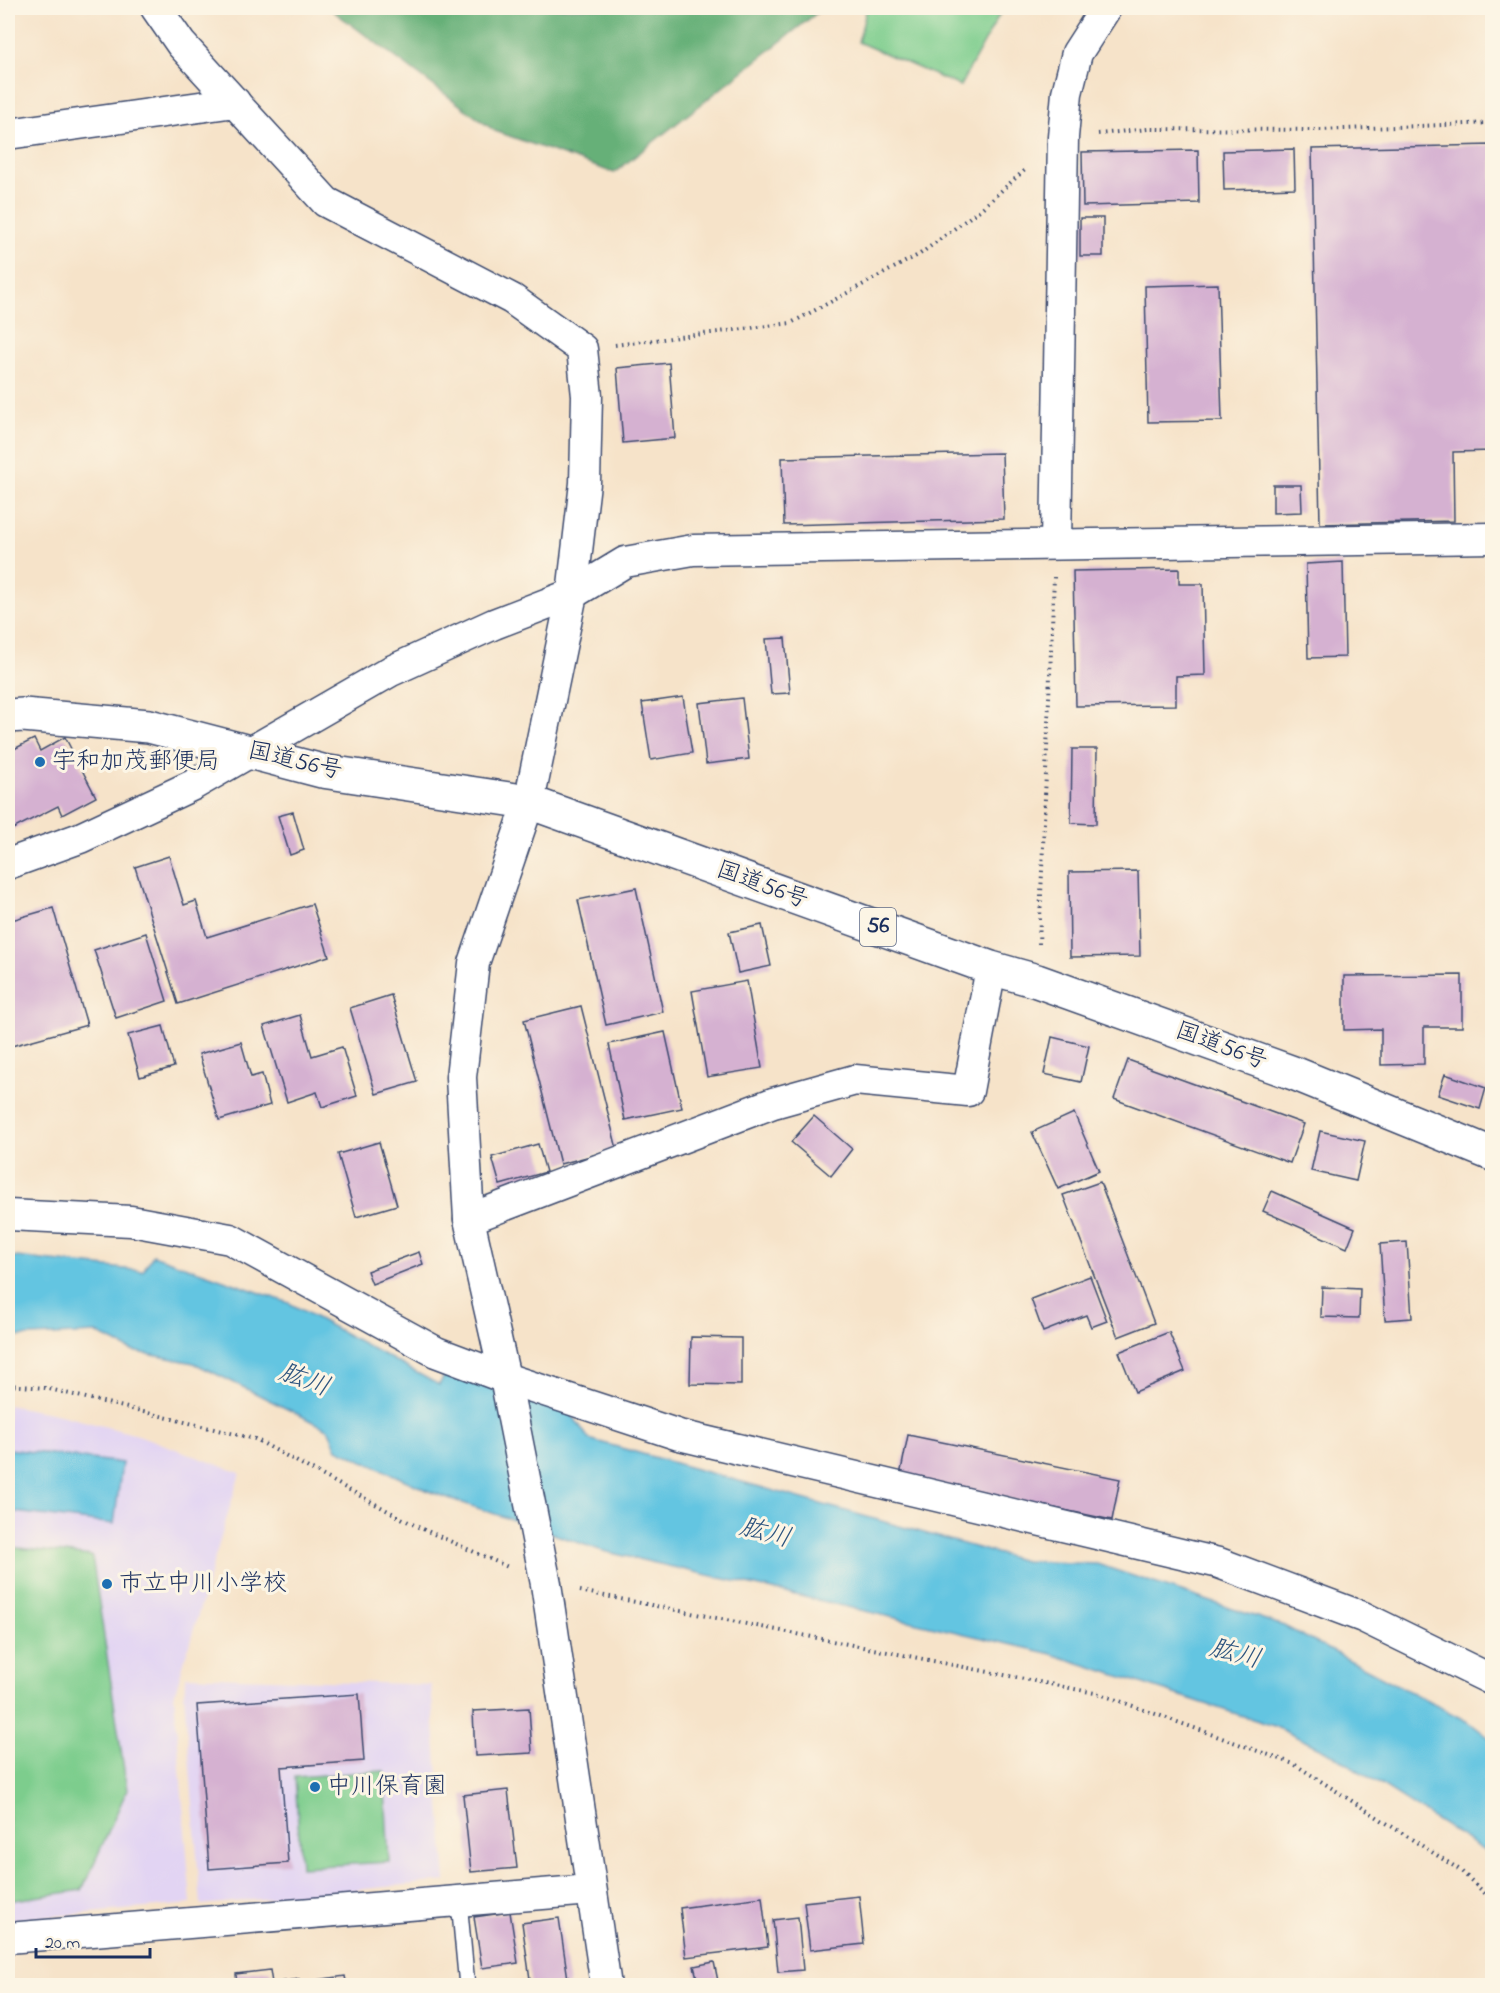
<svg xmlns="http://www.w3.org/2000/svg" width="1500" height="1993" font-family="'Indie Flower','Klee One',sans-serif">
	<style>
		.built { fill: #e2d4f3 }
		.green { fill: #7dcd8d; stroke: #4c7e76; stroke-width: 1.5 }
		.forest { fill: #66b078; stroke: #40706b; stroke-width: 1.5 }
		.water { fill: #63c5e1; stroke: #3f7aa0; stroke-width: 1.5 }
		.building { fill: #d5b1d1 }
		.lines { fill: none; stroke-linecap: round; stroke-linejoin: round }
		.lane-casing { stroke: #3c4a6e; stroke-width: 18 }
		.street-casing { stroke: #3c4a6e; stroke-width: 33 }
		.highway-casing { stroke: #3c4a6e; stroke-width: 36 }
		.path { stroke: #3c4a6e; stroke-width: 4; stroke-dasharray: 1.5 4.5; stroke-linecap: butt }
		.lane { stroke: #fff; stroke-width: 15 }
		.street { stroke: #fff; stroke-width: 30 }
		.highway { stroke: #fff; stroke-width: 33 }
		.poi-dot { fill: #1f6fb2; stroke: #fcf5e5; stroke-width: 2 }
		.labels { text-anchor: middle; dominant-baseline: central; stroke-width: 6; stroke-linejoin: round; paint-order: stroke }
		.shield { fill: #fcf5e5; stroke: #5e6a86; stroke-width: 1.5 }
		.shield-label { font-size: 22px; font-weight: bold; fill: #1b2f5e }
		.poi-label { font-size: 24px; fill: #1b2f5e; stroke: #fcf5e5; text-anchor: start }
		.street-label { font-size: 24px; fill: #1b2f5e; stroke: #fcf5e5 }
		.water-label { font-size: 26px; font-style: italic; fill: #2d547f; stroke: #fcf5e5 }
	</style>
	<rect width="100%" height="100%" fill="#fcf5e5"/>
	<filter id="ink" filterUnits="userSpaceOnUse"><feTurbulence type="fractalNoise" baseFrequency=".0167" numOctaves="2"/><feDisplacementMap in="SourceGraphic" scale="12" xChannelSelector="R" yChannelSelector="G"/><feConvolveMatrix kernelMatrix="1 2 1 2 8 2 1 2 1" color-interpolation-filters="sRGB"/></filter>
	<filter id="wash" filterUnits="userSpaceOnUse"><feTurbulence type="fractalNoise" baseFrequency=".008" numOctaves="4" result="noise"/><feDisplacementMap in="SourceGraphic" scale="24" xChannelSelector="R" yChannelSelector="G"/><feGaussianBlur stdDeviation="1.35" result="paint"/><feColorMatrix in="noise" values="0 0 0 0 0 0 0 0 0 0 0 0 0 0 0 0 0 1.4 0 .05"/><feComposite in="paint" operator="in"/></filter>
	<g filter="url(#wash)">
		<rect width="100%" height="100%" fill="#f6e3c9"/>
		<g class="built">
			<path d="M8,1405l48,9 82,21 102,38 -66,223 17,208 -183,16z"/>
			<path d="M186,1676l245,9 15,196 -245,24 -17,-211z"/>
		</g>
		<g class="green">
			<path d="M867,8h136l-43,78 -102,-44z"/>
			<path d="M8,1547l84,9 35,234 -45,100 -74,11z"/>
			<path d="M384,1771l5,91 -88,5 -6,-90z"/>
		</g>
		<path class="forest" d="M329,8h494l-209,165 -119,-42z"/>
		<g class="water">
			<path d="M153,1255l136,48 150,82 7,-12 124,39 19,27 435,122 73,3 187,62 186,97 22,17v116l-158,-101 -60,-29 -226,-73 -445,-102 -172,-59 -94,-43 -9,-20 -134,-66 -62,-12 -35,-18 -89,4v-81l135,15z"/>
			<path d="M8,1449l114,14 -8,61 -106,-13z"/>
		</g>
		<g id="blocks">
			<g class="building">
				<path d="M1492,145v306l-39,1 1,69 -134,3 -8,-375z"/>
				<path d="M1294,149l1,39 -71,2 -1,-39z"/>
				<path d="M1198,150l1,53 -116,3 -1,-54z"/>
				<rect x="1080" y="218" width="23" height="38"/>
				<path d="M1218,284l4,137 -74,1 -3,-136z"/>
				<path d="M669,363l6,75 -52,5 -6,-75z"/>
				<path d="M1002,453l2,66 -220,6 -2,-67z"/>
				<path d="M1273,485h28l1,27 -29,1z"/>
				<path d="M1343,562l2,95 -37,1 -2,-94z"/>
				<path d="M1179,569v15h24l2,91 -29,1v29l-100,1 -3,-135z"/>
				<path d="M785,638l5,55 -19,1 -5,-55z"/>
				<path d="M683,697l9,56 -41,7 -9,-57z"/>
				<path d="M742,698l7,61 -43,5 -7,-61z"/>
				<path d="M65,737l31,60 -34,18 -4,-9 -49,25 -1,-4v-75l26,-13 6,12z"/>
				<path d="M1072,749h25l-1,75 -25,-1z"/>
				<path d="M293,812l11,38 -14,5 -12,-39z"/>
				<path d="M169,856l15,49 12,-4 11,36 105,-33 17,52 -151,48 -43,-137z"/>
				<path d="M1138,871l2,85 -70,1 -1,-85z"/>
				<path d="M636,888l27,124 -57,13 -28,-125z"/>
				<path d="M53,908l34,117 -79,22v-126z"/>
				<path d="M762,925l9,41 -33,7 -9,-41z"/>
				<path d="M146,933l21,68 -51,17 -22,-68z"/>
				<path d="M1462,975v52h-38v37l-43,1v-36l-37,1v-54z"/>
				<path d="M747,981l15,87 -55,9 -15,-86z"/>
				<path d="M391,995l26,87 -41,12 -26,-86z"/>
				<path d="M581,1006l36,143 -57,15 -36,-144z"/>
				<path d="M300,1015l12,41 30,-9 15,49 -35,11 -5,-15 -30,10 -23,-76z"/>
				<path d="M163,1026l11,41 -34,10 -12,-42z"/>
				<path d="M665,1032l17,76 -57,12 -16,-76z"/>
				<path d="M1052,1037l37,9 -8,36 -37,-8z"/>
				<path d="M241,1042l10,35 11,-3 8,31 -51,15 -20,-66z"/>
				<path d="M1128,1060l176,64 -14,39 -176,-64z"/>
				<path d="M1445,1074l41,14 -6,21 -42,-14z"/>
				<path d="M1074,1113l25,58 -41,18 -26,-57z"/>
				<path d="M814,1116l38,33 -21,27 -40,-34z"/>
				<path d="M1320,1131l45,10 -9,40 -45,-10z"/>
				<path d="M379,1142l18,63 -41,12 -18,-63z"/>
				<path d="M538,1144l8,28 -46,13 -8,-28z"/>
				<path d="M1100,1182l54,141 -36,14 -55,-142z"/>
				<path d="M1272,1191l83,37 -8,20 -84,-37z"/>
				<path d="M1407,1242l5,76 -27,2 -5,-76z"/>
				<path d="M419,1252l4,12 -51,20 -5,-13z"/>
				<path d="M1090,1276l17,45 -16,6 -5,-12 -43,17 -12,-33z"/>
				<path d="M1322,1287l38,2 -1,29 -38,-1z"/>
				<path d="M1169,1332l16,39 -50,21 -16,-40z"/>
				<path d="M691,1337l50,1v47l-51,-1z"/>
				<path d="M908,1435l212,44 -8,41 -212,-44z"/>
				<path d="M359,1694l5,67 -83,6 7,96 -79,6 -12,-164z"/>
				<path d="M529,1708l3,45 -57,3 -2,-45z"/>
				<path d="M508,1790l9,78 -46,4 -8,-77z"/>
				<path d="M859,1896l5,48 -54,6 -6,-48z"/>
				<path d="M762,1897l6,50 -82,10 -6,-49z"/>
				<path d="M510,1912l8,51 -36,5 -8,-51z"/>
				<path d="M798,1917l5,53 -25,2 -5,-52z"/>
				<path d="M559,1918l10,68h-38l-9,-63z"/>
				<path d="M714,1962l4,19 -19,4 -5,-19z"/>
				<path d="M270,1970l2,13 27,-4 1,7h-63l-1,-12z"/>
				<path d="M345,1976l2,10h-37l-1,-5z"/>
			</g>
		</g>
	</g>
	<g filter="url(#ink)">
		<use href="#blocks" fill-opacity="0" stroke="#3c4a6e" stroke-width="1.5"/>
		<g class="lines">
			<defs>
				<path id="lane" d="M459,1901l8,85"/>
				<g id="street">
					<path d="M156,8l25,36 145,158 186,97 70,50 5,47 -2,87 -13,111 -43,208 -55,161 -13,114 8,142 36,159 41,206 60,402"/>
					<path d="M8,134l227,-32"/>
					<path d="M1056,543l7,-406 4,-44 10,-40 29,-45"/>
					<path d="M8,864l72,-26 113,-53 198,-114 103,-47 78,-30 53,-32 68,-12 799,-12"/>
					<path d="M8,1215l123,6 99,18 206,113 69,26 174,57 540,128 144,54 129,63"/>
					<path d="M469,1219l304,-116 82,-23 113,11 23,-123"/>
					<path d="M8,1938l583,-48"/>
				</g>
				<path id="highway" d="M8,716l15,-1 126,11 173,45 207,31 462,166 46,13 259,93 196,80"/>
			</defs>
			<use href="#lane" class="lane-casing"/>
			<use href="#street" class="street-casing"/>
			<use href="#highway" class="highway-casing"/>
			<g class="path">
				<path d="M1098,134l50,-5 174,1 170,-7"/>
				<path d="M615,345l176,-22 129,-69 61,-45 46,-41"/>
				<path d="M1039,944l15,-367"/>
				<path d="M8,1385l37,3 210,51 161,87 92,41"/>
				<path d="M580,1591l520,103 194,70 166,106 32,30"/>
			</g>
			<use href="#lane" class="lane"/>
			<use href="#street" class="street"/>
			<use href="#highway" class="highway"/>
		</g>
	</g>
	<g class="poi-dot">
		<circle cx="40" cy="762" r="6"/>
		<circle cx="107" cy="1584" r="6"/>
		<circle cx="315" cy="1787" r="6"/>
	</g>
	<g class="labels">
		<rect class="shield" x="860" y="908" width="36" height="38" rx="4.5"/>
		<g class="shield-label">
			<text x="878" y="927">56</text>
		</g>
		<g class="poi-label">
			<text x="52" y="762">宇和加茂郵便局</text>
			<text x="119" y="1584">市立中川小学校</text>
			<text x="327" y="1787">中川保育園</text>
		</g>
		<g class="street-label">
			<text transform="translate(295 762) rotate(13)">国道56号</text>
			<text transform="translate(762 886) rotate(20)">国道56号</text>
			<text transform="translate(1221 1047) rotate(20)">国道56号</text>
		</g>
		<g class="water-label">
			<text transform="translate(304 1381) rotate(20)">肱川</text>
			<text transform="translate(765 1534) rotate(15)">肱川</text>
			<text transform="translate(1235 1655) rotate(15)">肱川</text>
		</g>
	</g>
	<rect width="1500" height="1993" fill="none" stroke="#fcf5e5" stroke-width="30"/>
	<path d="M36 1948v9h114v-9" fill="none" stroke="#1b2f5e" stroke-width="3"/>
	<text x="45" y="1948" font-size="18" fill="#1b2f5e" stroke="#fcf5e5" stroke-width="4.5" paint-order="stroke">20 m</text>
</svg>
